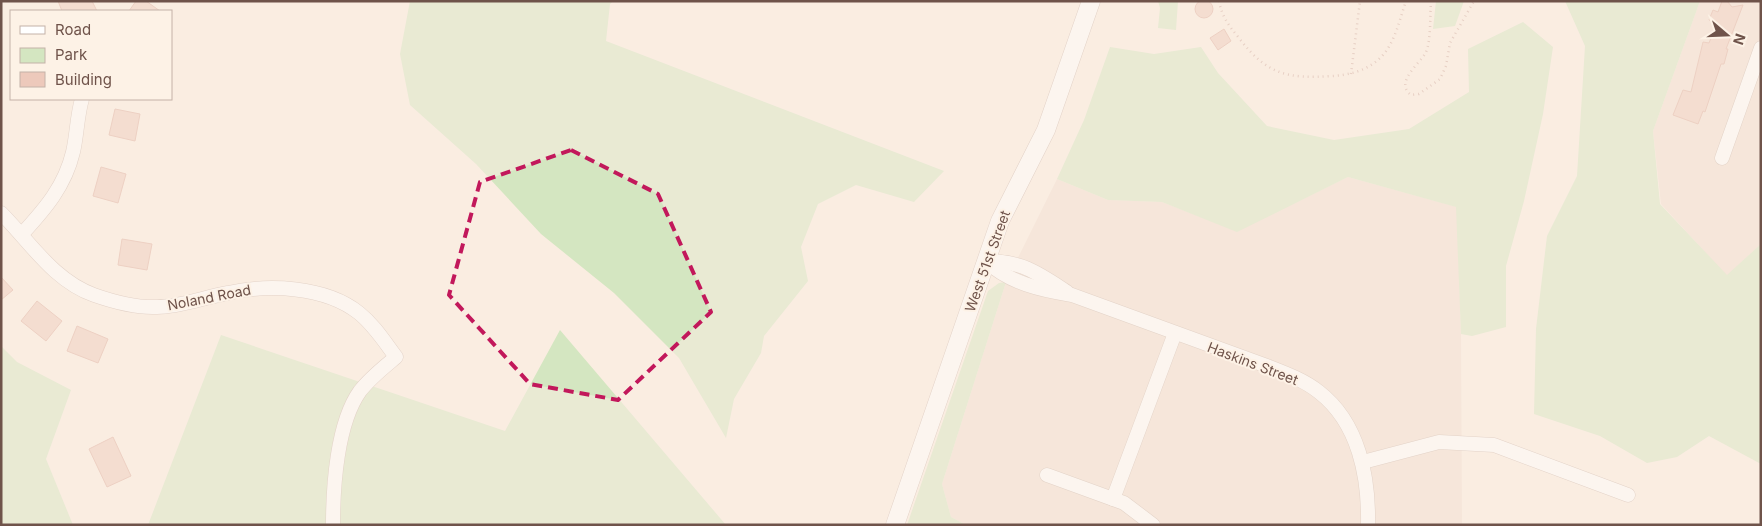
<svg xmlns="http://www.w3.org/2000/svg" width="1762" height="526" font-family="Inter,sans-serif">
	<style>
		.residential { fill: #f1ded0 }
		.green { fill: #d4e6c1 }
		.building { fill: #edc9bb; stroke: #deae9d }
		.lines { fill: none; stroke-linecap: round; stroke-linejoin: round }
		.minor-casing { stroke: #c9b4a9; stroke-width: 15 }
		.tertiary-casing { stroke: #c9b4a9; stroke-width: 19 }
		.path { stroke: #d1ac9f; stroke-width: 2.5; stroke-dasharray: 1 4; stroke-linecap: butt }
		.minor { stroke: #fff; stroke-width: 14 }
		.tertiary { stroke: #fff; stroke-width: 18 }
		.marked { fill: none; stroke: #c2185b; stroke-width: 4; stroke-dasharray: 10 6; stroke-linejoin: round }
		.labels { text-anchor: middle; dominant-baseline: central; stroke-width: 4; stroke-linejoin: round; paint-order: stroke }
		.street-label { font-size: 14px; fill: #6f534a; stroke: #fdf2e6 }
	</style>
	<rect width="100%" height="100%" fill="#faede1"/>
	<g class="residential">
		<path d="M1700,1h61v243l-34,32 -66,-72 -8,-73z"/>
		<path d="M1348,177l109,30 4,127 1,191h-496l-15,-8 -9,-33 64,-202 51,-103 51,21 54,2 75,29z"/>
	</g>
	<g class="green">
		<path d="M410,1h203l-3,3 -4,37 338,130 -30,31 -58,-17 -38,19 -17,43 7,34 -44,55 -3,17 -27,46 -8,39 -47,-80 -65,-65 -73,-59 -65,-70 -66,-59 -10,-51z"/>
		<path d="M1158,1h20l-2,29 -18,-2 2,-20z"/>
		<path d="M1436,1h28l-9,25 -22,3z"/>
		<path d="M1565,1h135l-47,130 7,73 67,71 34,-31v220l-52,-28 -32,21 -30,6 -47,-27 -66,-22 2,-85 11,-93 30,-60 8,-130z"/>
		<path d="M1523,22l30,25 -10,67 -19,87 -18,65v61l-34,9 -11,-2 -5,-127 -108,-30 -111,55 -75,-30 -54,-2 -51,-21 27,-59 26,-73 44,7 47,-7 17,26 49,53 67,14 75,-11 60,-37 -1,-43z"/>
		<path d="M1006,282l-64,202 9,33 15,8h-59l81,-234 11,-8z"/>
		<path d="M560,330l166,195h-578l73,-190 284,96z"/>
		<path d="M1,346l16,16 54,28 -25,69 27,66h-72z"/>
	</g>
	<g class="building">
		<circle cx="1204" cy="9" r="9"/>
		<path d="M58,1h34l5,10h-35z"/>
		<path d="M136,1h10l14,10h-31z"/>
		<path d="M1722,1h5l5,6 11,-2 -17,44h2l-4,15h-3l-16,48 -2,-1 -5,13 -25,-9 10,-25 8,2 12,-50 6,1 8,-20 -8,-3 4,-10 5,2z"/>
		<path d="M1224,29l7,12 -13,9 -8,-12z"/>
		<path d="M115,109l25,5 -5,27 -26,-6z"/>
		<path d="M101,167l25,7 -8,29 -25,-7z"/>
		<path d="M122,239l30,5 -5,26 -29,-5z"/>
		<path d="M1,277l12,13 -12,10z"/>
		<path d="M37,301l25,20 -16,20 -25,-20z"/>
		<path d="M77,326l31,13 -10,24 -31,-12z"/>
		<path d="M113,437l18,39 -24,11 -18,-38z"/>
	</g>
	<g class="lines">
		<defs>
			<g id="minor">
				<path d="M1722,158l39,-110"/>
				<path d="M1,213c29,29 53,68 93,82 20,7 42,13 63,12 23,0 48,-10 71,-14 40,-9 97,-7 131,20 15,12 25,28 37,44 -13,11 -26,21 -36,34 -23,32 -27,95 -27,134"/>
				<path d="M22,234c23,-25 43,-48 51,-82 4,-17 4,-36 9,-53"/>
				<path d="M986,261c23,22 55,29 86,34l195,71c18,7 37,14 52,26 40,31 50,85 49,133"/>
				<path d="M986,261c36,0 52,12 81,31"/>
				<path d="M1363,462l76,-20 55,3 134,50"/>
				<path d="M1047,475l77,28 29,22"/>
				<path d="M1113,499l62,-166"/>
			</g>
			<path id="tertiary" d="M895,525l105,-304 46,-91 45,-129"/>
		</defs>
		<use href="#minor" class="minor-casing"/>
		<use href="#tertiary" class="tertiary-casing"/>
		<g class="path">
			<path d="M1219,1c3,16 10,25 20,37 28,37 49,41 93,38 17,-1 33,-5 46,-16 17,-15 21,-39 28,-59"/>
			<path d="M1431,1c-1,13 0,40 -5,51 -6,12 -32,30 -15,43l8,-1 21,-15 6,-13 4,-23 24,-42"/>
			<path d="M1351,74l9,-73"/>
		</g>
		<use href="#minor" class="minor"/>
		<use href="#tertiary" class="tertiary"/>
	</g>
	<path d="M0 0H1762V526H0ZM571,150l87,44 53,118 -93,88 -88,-16 -81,-89 31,-113z" fill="#faede1" fill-opacity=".55" fill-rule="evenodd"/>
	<path class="marked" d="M571,150l87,44 53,118 -93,88 -88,-16 -81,-89 31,-113z"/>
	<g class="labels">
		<g class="street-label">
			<text transform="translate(987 261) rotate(-70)">West 51st Street</text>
			<text transform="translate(209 297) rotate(-11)">Noland Road</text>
			<text transform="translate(1253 363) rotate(21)">Haskins Street</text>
		</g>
	</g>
	<rect width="1762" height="526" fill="none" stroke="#6f534a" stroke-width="5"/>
	<rect x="10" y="10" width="162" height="90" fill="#fdf2e6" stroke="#c4b2a8"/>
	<rect x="20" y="26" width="25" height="8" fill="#ffffff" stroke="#c4b2a8"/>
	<text x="55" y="35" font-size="15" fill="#6f534a">Road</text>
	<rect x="20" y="48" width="25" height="15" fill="#d4e6c1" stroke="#c4b2a8"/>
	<text x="55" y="60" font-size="15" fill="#6f534a">Park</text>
	<rect x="20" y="72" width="25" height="15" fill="#edc9bb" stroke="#c4b2a8"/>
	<text x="55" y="85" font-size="15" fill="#6f534a">Building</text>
	<g transform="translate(1727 35) rotate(109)" stroke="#fdf2e6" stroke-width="4" paint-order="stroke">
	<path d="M0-4L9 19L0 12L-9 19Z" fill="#6f534a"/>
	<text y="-8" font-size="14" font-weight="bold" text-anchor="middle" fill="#6f534a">N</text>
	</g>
</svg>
